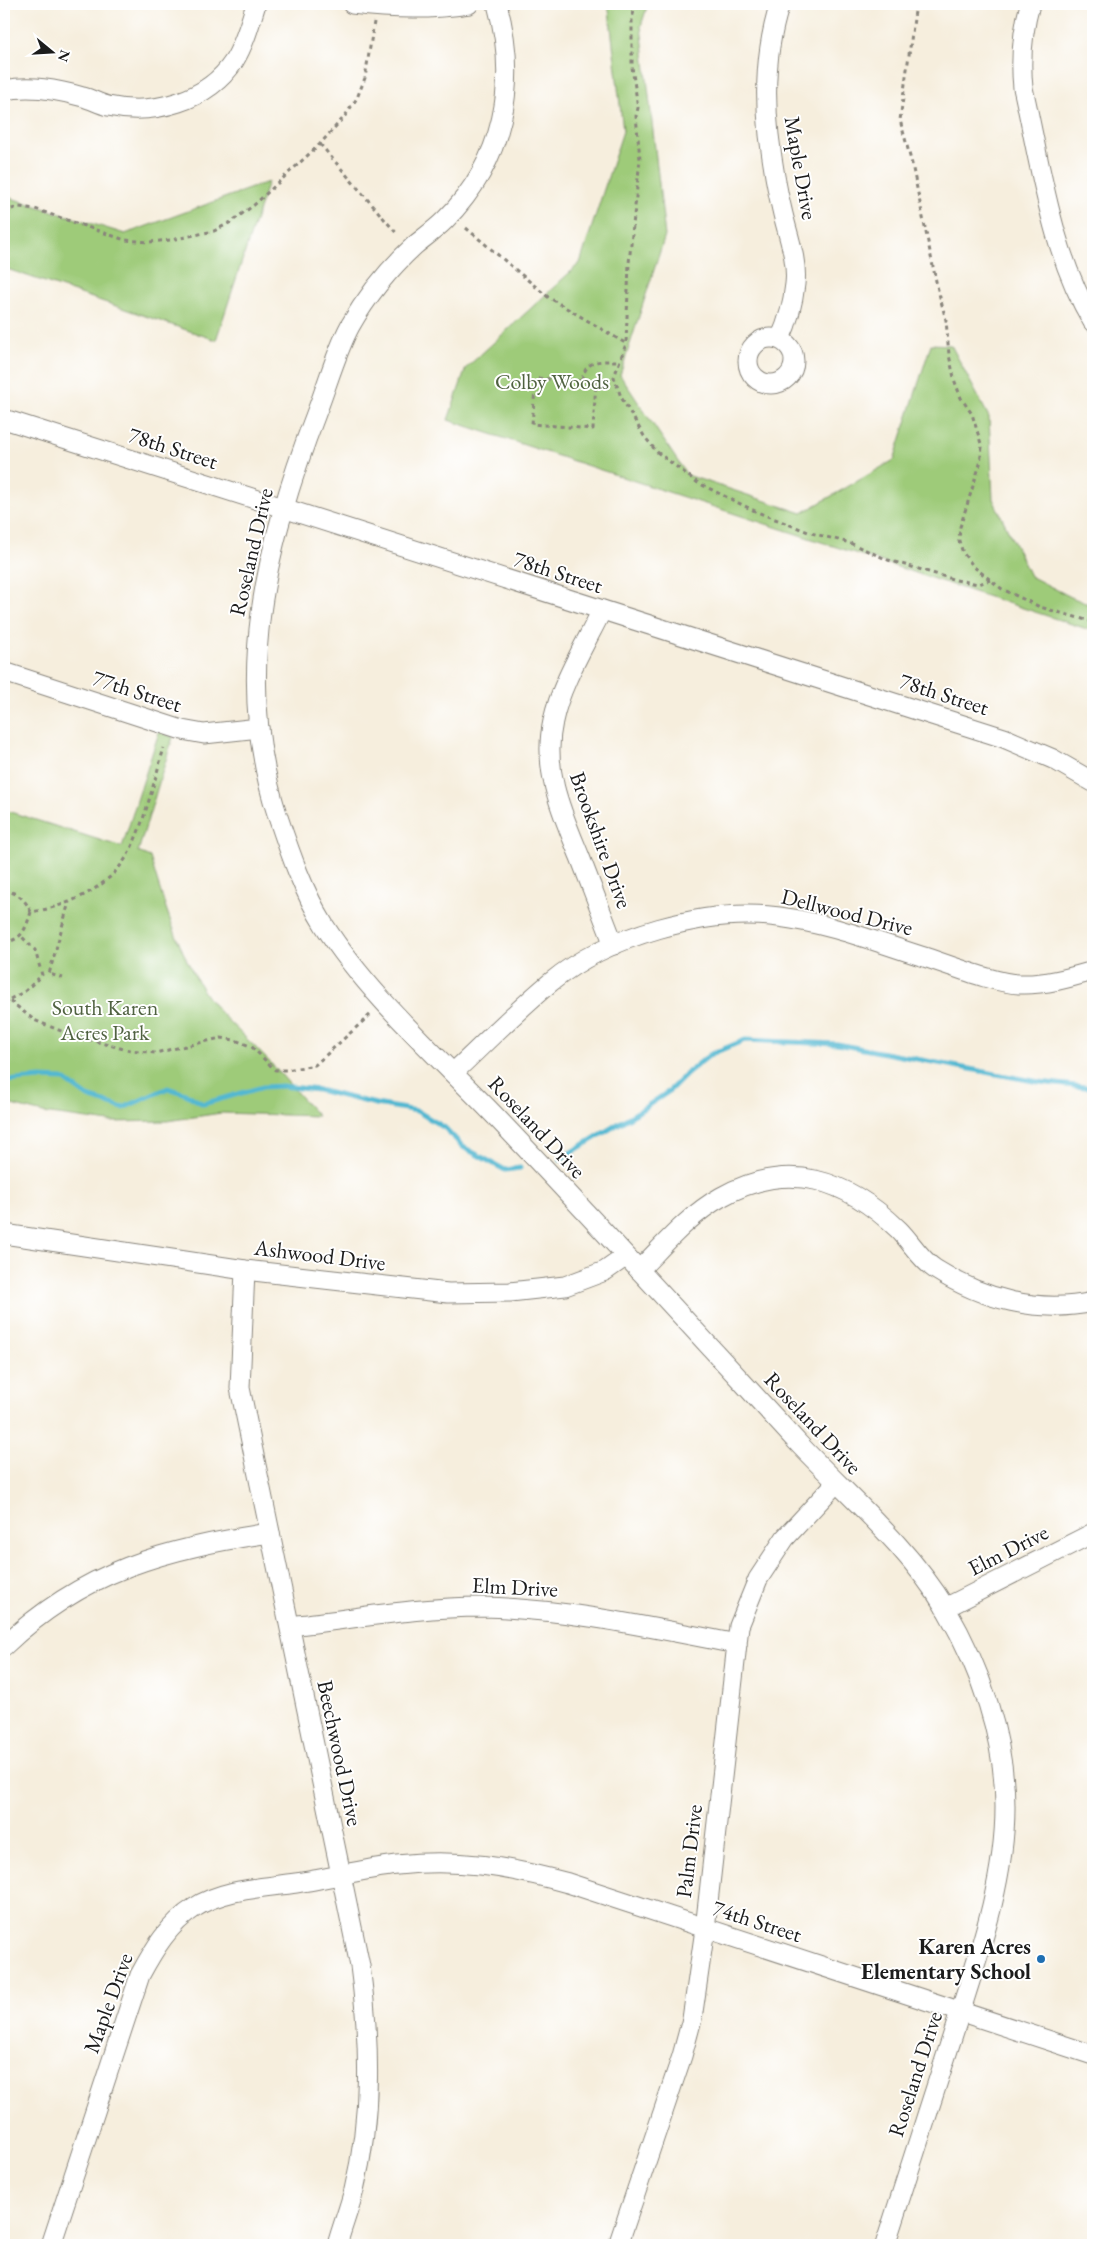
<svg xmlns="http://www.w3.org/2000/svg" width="1097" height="2249" font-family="'EB Garamond',serif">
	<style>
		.green { fill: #9ecb79; stroke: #5d744a }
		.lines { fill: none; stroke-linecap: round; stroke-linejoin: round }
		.stream { stroke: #53b8d1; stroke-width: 5 }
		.minor-casing { stroke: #89857c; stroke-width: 21 }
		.path { stroke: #89857c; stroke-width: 3; stroke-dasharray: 4 4; stroke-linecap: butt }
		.minor { stroke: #fff; stroke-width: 19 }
		.poi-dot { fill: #1f6fb2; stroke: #fff; stroke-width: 2 }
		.labels { text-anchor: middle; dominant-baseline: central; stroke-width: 4; stroke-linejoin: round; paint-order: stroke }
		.street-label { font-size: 22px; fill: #1c1c1c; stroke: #fff }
		.park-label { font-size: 22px; fill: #506241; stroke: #fff }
		.poi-label { font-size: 22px; font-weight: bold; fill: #1c1c1c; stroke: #fff; text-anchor: end }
	</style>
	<rect width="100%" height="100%" fill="#fff"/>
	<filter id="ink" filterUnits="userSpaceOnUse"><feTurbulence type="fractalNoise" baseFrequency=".02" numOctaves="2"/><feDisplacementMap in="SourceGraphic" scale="10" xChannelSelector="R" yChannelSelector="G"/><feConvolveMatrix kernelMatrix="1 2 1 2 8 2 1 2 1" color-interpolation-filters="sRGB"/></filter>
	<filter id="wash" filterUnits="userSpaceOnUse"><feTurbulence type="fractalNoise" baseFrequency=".0096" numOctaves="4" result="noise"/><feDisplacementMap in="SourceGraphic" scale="20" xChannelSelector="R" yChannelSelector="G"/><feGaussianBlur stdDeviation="1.12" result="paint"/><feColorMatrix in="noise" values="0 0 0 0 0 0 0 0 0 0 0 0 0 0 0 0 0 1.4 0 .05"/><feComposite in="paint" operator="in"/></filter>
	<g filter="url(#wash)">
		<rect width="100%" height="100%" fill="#f6eedd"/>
		<g class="green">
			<path d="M607,4h41l-7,22 24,210 -45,139 67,100 115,38 92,-53 37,-116 20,1 38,72 4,82 37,77 41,21 22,9v25l-645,-211 18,-52 114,-105 43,-132 -14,-121z"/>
			<path d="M268,182l-52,158 -212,-72v-68l7,-2 114,36z"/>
			<path d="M159,732l14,5 -35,115 12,5c14,47 28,92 54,135 15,23 38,41 57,61 20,20 38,43 57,63l-97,-3 -54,8 -57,1 -67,-9 -39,-10v-293l118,37z"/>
		</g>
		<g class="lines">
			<g class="stream">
				<path d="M4,1081l37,-3 22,1 25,18 35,11 45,-20 18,6 17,10 60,-17 19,-1 36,4 58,14 41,7 28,17 18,19 22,12 20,11 15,-2"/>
				<path d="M560,1159l78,-47 30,-20 19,-19 24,-19 34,-14 92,4 202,38 54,6"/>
			</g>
		</g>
	</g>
	<g filter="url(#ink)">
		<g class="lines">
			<defs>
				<g id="minor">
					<path d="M352,4c40,5 78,6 117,0"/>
					<path d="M497,4c22,79 7,157 -52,216 -9,9 -20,17 -30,25 -25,23 -48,51 -65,81 -14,26 -22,57 -33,85 -51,132 -85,267 -39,406 12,36 26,76 46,108 45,71 116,133 174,194 102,107 201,216 301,325 50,53 109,102 147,165 34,58 59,129 59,198 0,74 -26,146 -48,215 -24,74 -48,149 -72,223"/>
					<path d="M1030,4c-8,29 -10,54 -7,84 18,79 28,164 70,234"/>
					<path d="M4,90c27,-5 52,-1 79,7 8,2 17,7 25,9 45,10 100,-5 126,-45 11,-18 16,-38 22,-57"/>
					<circle cx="771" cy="361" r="23"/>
					<path d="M780,339c8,-17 13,-36 15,-55 3,-24 -8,-51 -13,-74 -6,-24 -10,-50 -13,-75 -5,-45 -3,-88 11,-131"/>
					<path d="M4,419l1000,319 49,21 40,23"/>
					<path d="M602,610c-17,35 -41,73 -49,111 -11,49 9,92 27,136 11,29 23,59 34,88"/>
					<path d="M4,672l178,58 22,4 55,-6"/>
					<path d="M454,1072c32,-30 63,-62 97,-90 56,-46 156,-75 228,-65 48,6 95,24 142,39 26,8 73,27 98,28 26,1 50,-6 74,-13"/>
					<path d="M4,1234l241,36 203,23 62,-1 55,-6 40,-15 20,-14"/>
					<path d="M245,1270l-5,118 120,578c10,75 12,150 -6,224 -5,19 -12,37 -17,55"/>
					<path d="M639,1270c25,-25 50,-55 82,-73 68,-38 125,-18 178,33 12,12 21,29 36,39 47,30 103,45 158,33"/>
					<path d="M945,1608l148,-75"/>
					<path d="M290,1626c63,-7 128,-19 192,-19 87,2 171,21 255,37"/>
					<path d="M4,1646c80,-76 160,-97 266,-113"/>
					<path d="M51,2245l89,-270c14,-26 29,-51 54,-67 29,-19 68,-20 102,-25 34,-5 67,-14 101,-18 61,-7 112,2 171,18l525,172"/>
					<path d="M618,2245l64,-189 10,-37 13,-90 34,-303 19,-47 27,-41 51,-55"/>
				</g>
			</defs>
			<use href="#minor" class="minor-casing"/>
			<g class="path">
				<path d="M636,4l-4,14v49l6,41 -2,8 4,43 -11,104 -3,81 -12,33 7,20 23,39 13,16 41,31 59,29 54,21 39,10 38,17 68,20 23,4 11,-4"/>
				<path d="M916,4l-16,116 12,44 25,122 9,34 3,35 6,27 6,16 11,16 10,33 -2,17 -20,63 -1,14 4,12 11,14 28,22 38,18 53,15"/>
				<path d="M320,144l78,91"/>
				<path d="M4,211l15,-4 16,2 90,31 24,2 22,-2 43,-9 17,-9 23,-17 66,-61 25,-28 12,-18 8,-20 9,-56"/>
				<path d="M466,228l82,69 77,46"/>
				<path d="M582,381l-46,-3 -4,46 61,5 3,-47 -14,-1c3,-23 20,-20 39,-20"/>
				<path d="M4,890c14,3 21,9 27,22"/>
				<path d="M4,942c18,-1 22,-14 27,-30 35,-5 77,-23 96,-56 17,-30 27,-75 37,-108"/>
				<path d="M63,978l-14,-4 20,-72"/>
				<path d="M4,996l30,24 37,15 53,14 31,4 66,-15 14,2 17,7 23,23h12l28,-5 56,-51"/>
				<path d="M10,999l14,-7 18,-17 -7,-25 -14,-14"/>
			</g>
			<use href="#minor" class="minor"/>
		</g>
	</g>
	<circle class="poi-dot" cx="1041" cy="1959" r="5"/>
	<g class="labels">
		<g class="street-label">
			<text transform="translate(801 168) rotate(80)">Maple Drive</text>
			<text transform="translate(173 448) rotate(18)">78th Street</text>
			<text transform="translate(251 552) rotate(-77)">Roseland Drive</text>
			<text transform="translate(558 572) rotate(18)">78th Street</text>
			<text transform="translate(137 691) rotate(18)">77th Street</text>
			<text transform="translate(944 694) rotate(18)">78th Street</text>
			<text transform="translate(601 840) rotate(70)">Brookshire Drive</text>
			<text transform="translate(847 912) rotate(14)">Dellwood Drive</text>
			<text transform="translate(537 1127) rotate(47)">Roseland Drive</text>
			<text transform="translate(320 1255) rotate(7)">Ashwood Drive</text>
			<text transform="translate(813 1423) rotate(47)">Roseland Drive</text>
			<text transform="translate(1008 1550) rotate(-27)">Elm Drive</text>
			<text transform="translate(515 1587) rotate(3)">Elm Drive</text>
			<text transform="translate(340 1753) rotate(78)">Beechwood Drive</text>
			<text transform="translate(689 1851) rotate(-83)">Palm Drive</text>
			<text transform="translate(757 1921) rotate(18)">74th Street</text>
			<text transform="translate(108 2003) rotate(-70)">Maple Drive</text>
			<text transform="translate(915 2074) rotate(-72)">Roseland Drive</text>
		</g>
		<g class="park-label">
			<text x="552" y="381">Colby Woods</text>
			<text x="105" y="1007">South Karen<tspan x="105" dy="25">Acres Park</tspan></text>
		</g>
		<g class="poi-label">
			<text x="1031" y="1946">Karen Acres<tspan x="1031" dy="25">Elementary School</tspan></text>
		</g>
	</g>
	<rect width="1097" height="2249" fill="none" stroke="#fff" stroke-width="20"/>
	<g transform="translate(52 52) rotate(108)" stroke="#ffffff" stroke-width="4" paint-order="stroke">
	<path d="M0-4L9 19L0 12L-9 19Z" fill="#1c1c1c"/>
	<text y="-8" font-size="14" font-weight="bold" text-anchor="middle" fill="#1c1c1c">N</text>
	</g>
</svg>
